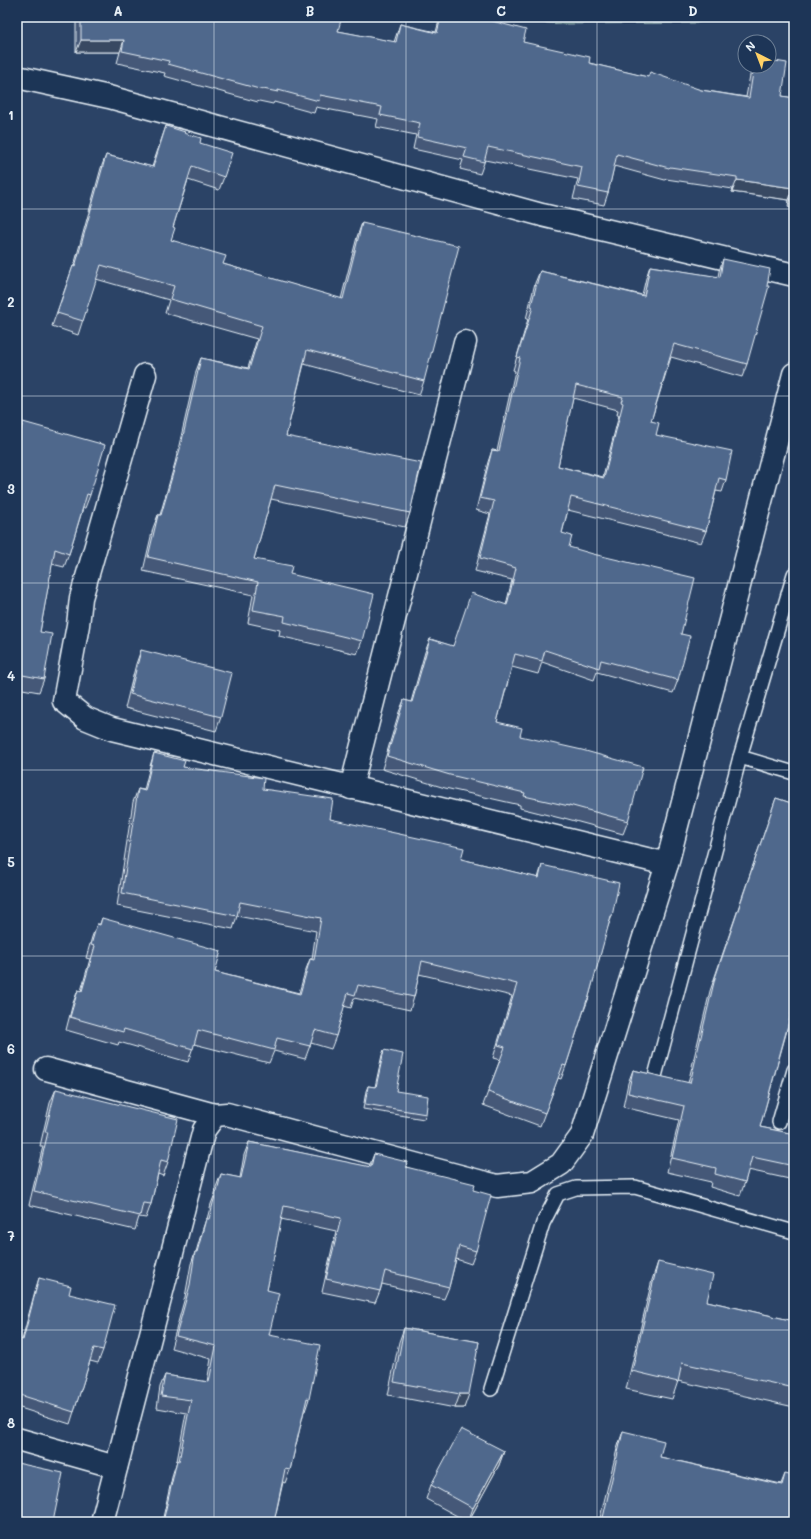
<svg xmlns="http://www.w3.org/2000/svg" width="811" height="1539" font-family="Mali,sans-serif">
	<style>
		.green { fill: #4f7578; stroke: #9cb3b8 }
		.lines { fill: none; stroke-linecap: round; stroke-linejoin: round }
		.lane-casing { stroke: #e8f1f8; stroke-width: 16 }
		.street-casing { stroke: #e8f1f8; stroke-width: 25 }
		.lane { stroke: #1d3557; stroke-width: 13 }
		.street { stroke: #1d3557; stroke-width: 22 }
		.wall { fill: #445978; stroke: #e8f1f8; fill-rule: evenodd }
		.shaded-wall { fill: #374862; stroke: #e8f1f8 }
		.building { fill: #4f678c; stroke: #e8f1f8; fill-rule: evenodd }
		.grid { fill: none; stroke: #e8f1f8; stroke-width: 1; stroke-opacity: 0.55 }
		.neatline { fill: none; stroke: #e8f1f8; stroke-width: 1.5 }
		.grid-label { font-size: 13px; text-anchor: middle; font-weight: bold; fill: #e8f1f8 }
	</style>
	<rect width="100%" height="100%" fill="#2b4366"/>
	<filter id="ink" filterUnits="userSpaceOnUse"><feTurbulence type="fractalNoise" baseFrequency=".025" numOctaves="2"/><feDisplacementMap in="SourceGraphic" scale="8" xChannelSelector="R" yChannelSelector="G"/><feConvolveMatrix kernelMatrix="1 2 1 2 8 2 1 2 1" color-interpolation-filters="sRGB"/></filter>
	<g filter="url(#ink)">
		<path class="green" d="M476,17h235l-14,6 -136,1z"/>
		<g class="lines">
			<defs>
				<g id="lane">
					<path d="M740,757l54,16"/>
					<path d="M654,1080l86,-323 54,-183"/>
					<path d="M779,1122l15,-52"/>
					<path d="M491,1389l52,-166 15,-29 18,-6 59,-1 159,45"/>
				</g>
				<g id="street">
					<path d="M17,77l92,20 433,118 252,60"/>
					<path d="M145,375l-64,223 -3,27 -14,76 21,17 27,11 555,135"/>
					<path d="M351,788l114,-446"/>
					<path d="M46,1069l169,46"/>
					<path d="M17,1439l99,28"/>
					<path d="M102,1522l102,-392 11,-15 12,-1 270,72 35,-4 29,-18 21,-29 85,-271 127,-490"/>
				</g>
			</defs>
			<use href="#lane" class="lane-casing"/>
			<use href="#street" class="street-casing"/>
			<use href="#lane" class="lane"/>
			<use href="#street" class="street"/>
		</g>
		<g class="wall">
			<path d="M76,17h254l8,14 56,11 6,-18 36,8 4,-15h41v1l42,24 66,21 112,27 45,7 5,-27 1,-4h17l13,30 12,2v110l-6,-1 1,-7 -57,-8 1,-3 -67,-10 -1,1 -51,-14 -6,27 -4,12 -31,-6 5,-20 -93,-19 -5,14 -20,-5 3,-9 -50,-11 3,-14 -40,-8 2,-8 -62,-12 -2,6 -40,-11 -1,2 -14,-3 -1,1 -94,-26 1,-3 -48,-10 3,-11h-44z"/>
			<path d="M166,126l18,7 16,10 24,34 -5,13 -31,-10 -15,47 -2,13 52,24 118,35 16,-62 5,-14 62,158 -5,14 -115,-31 -18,72 124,77 -5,14 -134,-28 -17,60 36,15 72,67 -5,13 -78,-18 1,-6 -32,-7 5,-28 -110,-24 10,-43 5,-13h2l15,-52 21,-92 5,-13 47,10 9,-29 -92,-26 4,-13 -73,-21 -18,56 -26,-9 21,-60h1l27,-98 5,-13 46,12z"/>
			<path d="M723,259l24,105 -5,13 -71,-20 -20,64 5,14 70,45 -4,12 -6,-1 -10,40 -5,12 -133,-33 -6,23 7,14 112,87 -3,46 -5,13 -76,-21 -3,8 -52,-18 -4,12 -26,-7 -15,55 23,14 108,85 -5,13 -59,-16v1l-44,-11v-3l-75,-17 -63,-19 17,-57 5,-12 7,2 14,-50 5,-13 22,7 54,-41 6,-25 -37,-9 15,-57 -14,-4 12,-48 4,-12 5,1 18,-80 -2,-1 15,-51h-2l9,-36 5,-12 102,24 4,-17 4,-12 68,11 1,-6zM573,398l45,12 -1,5h2l-16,62 -45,-11z"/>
			<path d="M23,422l67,73 -5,13h-2l-14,46 -5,13 -12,-3 -12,68 4,47 -5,13 -22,-4v-248z"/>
			<path d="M141,650l80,67 -5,14 -91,-23 11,-44z"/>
			<path d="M154,753l29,14 80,22 67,30 131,40 77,19 4,-13 70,51 -5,13 -19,71 -5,13 -17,53 -5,13 -3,-1 -18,48 -57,-21 17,-45 -7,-2 19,-62 -93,-22 -5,23 -4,13 -56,-12 -3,10 -7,-2 -8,30 -5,13 -20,-6 -6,16 -31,-8 -5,12 -75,-19 -6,18 -69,-20 -1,3 -52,-15 7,-27 5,-13 3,1 9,-32 -4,-1 6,-21 5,-13h3l2,-6 113,54 84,21 6,-21 5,-13h2l4,-28 -79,-15 -4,13 -116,-23 16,-104 5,-13 6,1 6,-24z"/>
			<path d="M776,798l18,6v201l-34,122 34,7v46l-46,-10 -3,12 -5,14 -30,-9 1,-5 -44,-10 12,-52 -56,-13 5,-24 5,-13 55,13 22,-92z"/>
			<path d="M384,1050l12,41 30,23 -2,5 -61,-10 3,-18 2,-5 7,1 7,-32z"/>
			<path d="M56,1089l112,73 -5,14 -5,-2 -7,30 -5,14 -7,-1 -4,13 -106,-25 14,-59h-3l10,-43z"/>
			<path d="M249,1142l120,25 5,-13 32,13 67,23 3,61 -5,13 -15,-5 -7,28 -5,12 -62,-15 -2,7 -5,12 -53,-11 14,-61 -55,-12 -14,71 2,45 40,64 -4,12h-1l-14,59 -5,13 -2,-1 -9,40h-112l11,-49 4,-12 9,-48 -29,-5 3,-21 5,-12 42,7 4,-23 -40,-11 14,-51 6,-33 4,-12h1l6,-21 4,-12h1l4,-15 4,-10 1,-7 5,-13 19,4 4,-23z"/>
			<path d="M658,1262l49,39 87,20v86l-116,-26 -6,18 -46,-10 26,-109z"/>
			<path d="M39,1278l30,16 34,56 -5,13 -8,-2 -20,63 -53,-17v-69l5,2 13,-49z"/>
			<path d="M404,1328l75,14 -15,66h-9l-67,-13 11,-53z"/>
			<path d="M623,1431l37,26 121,27 4,-10 9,48h-195l18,-73z"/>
			<path d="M504,1451l-5,14 -31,57 -42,-23 5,-14z"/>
			<path d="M17,1463l36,59h-36z"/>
		</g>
		<g class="shaded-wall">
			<path d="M81,40h43l-4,12h-44z"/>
			<path d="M737,180l56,8 -4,12 -57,-8z"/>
			<path d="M792,195h2v13l-6,-1z"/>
			<path d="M460,1394h9l-5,14h-9z"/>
			<path d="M504,1451l-5,14 -31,57 5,-14z"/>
		</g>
		<g class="building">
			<path d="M81,17h249l11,3 -3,11 58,11 4,-18 37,9 4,-16h40v1l45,12 -3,12 67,15 -1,6 59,14 2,-5 51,18 48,8 5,-32h15v-6l18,3 -5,33 12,2v97h-2l1,-7 -56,-8v-3l-67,-10 -1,1 -52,-14 -9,39 -30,-6 4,-20 -94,-20 -4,15 -20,-5 3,-9 -50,-11 3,-14 -40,-8 2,-8 -62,-12 -1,6 -41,-11v2l-15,-3v1l-95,-26 1,-3 -47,-10 2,-11h-43z"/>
			<path d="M166,126l19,6 -1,1 17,5 -1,5 32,10 -8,24 -32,-11 -19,61 2,1 -4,12 55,16 -3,8 120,35 19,-76 97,23 -35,135 -117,-31 -21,86 135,27 -11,50 -135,-28 -21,74 38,7 -2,8 84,20 -12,47 -78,-19 1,-6 -32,-6 5,-28 -110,-25 10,-42h3l19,-66 21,-91 48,11 13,-43 -92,-27 4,-13 -73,-21 -18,56 -26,-8 16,-47 2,1 31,-112 47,12z"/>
			<path d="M723,259l47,10 -3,17h2l-22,78 -73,-20 -23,77 8,2 -3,12 76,16 -6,29 -7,-2 -13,53 -135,-34 -9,36 10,3 -3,11 24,7 102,24 -14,56 9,2 -12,44 -77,-20 -2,8 -54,-18 -3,11 -27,-7 -18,68 25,6 -2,8 62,14 61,17 -15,54 -59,-16v1l-45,-10 1,-3 -75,-18 -63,-19 17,-56 8,2 18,-63 23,7 18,-53 36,12 9,-37 -36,-10 14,-57 -14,-3 12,-48 7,1 21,-93 -3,-1 16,-50 -2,-1 9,-35 104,25 6,-30 70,11zM576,385l47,12 -2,5 2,1 -19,75 -46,-12z"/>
			<path d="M23,422l82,23 -15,50 -3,-1 -18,60 -14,-5 -15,83 12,2 -8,45 -27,-5v-231z"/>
			<path d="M141,650l91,23 -11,44 -91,-23z"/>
			<path d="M154,753l31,8 -2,6 81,11 -1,11 70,10 -3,20 134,29 -3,11 78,19 3,-13 77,18 -7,33h-1l-23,84h-1l-21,66 -3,-1 -18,48 -57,-21 17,-45 -7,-2 19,-61 -95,-23 -8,36 -56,-12 -3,10 -7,-2 -12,43 -21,-6 -5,16 -33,-8 -3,12 -76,-20 -5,19 -69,-20 -1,3 -53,-15 8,-27 4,1 13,-45 -4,-1 6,-21 3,1 2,-7 119,33 -6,21 85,22 10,-35 4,1 7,-42 -81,-16 -3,14 -115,-23 16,-104 7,2z"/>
			<path d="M776,798l18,6v199l-34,124 34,7v32l-42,-9 -7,25 -30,-8 1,-6 -44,-10 12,-52 -56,-13 5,-23 57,13 25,-105z"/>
			<path d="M384,1050l19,4 -7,37 32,5 -2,18 -61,-10 3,-18 8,1z"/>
			<path d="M56,1089l122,30 -10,43 -7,-2 -10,44 -8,-1 -3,13 -106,-25 14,-59h-3z"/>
			<path d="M249,1142l122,25 3,-13 33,8 -1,5 69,17 -2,6 18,5 -15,56 -17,-5 -10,41 -64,-16 -5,20 -54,-12 15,-61 -57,-12 -17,84 12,3 -10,42 51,10 -11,54 -2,-1 -17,72 -5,-1 -11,53h-111l14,-62 2,1 12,-61 -30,-4 4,-21 44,7 7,-36 -40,-10 14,-51 5,-33h2l9,-33h3l7,-27h1l4,-18 20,4z"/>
			<path d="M658,1262l55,13 -6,26 87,20v67l-112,-25 -4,19 -46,-11z"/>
			<path d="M39,1278l32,8 -2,8 46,11 -12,45 -9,-2 -20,64 -57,-18v-56l6,2z"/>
			<path d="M404,1328l75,14 -10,52h-9l-66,-12z"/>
			<path d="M461,1429l43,22 -31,57 -42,-23z"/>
			<path d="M623,1431l41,10 -4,16 122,28 3,-11 9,2v46h-192z"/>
			<path d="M17,1463l46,10 -10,49h-9l-27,-6z"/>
		</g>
	</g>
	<path class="grid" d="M214,17v1505M406,17v1505M597,17v1505M17,209h777M17,396h777M17,583h777M17,770h777M17,956h777M17,1143h777M17,1330h777"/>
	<rect width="811" height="1539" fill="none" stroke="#1d3557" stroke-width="44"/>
	<g transform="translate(757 54) rotate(318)"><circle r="19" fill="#1d3557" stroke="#6e8097"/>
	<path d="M0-3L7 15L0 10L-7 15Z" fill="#ffd166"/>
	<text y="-6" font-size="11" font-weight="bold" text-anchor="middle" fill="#e8f1f8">N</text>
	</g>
	<rect x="22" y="22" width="767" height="1495" class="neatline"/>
	<g class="grid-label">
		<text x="118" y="16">A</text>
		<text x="310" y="16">B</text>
		<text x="501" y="16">C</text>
		<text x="693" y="16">D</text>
		<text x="11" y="120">1</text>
		<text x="11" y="307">2</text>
		<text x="11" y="494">3</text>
		<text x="11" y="681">4</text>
		<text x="11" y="867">5</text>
		<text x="11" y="1054">6</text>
		<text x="11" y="1241">7</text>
		<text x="11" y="1428">8</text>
	</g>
</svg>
